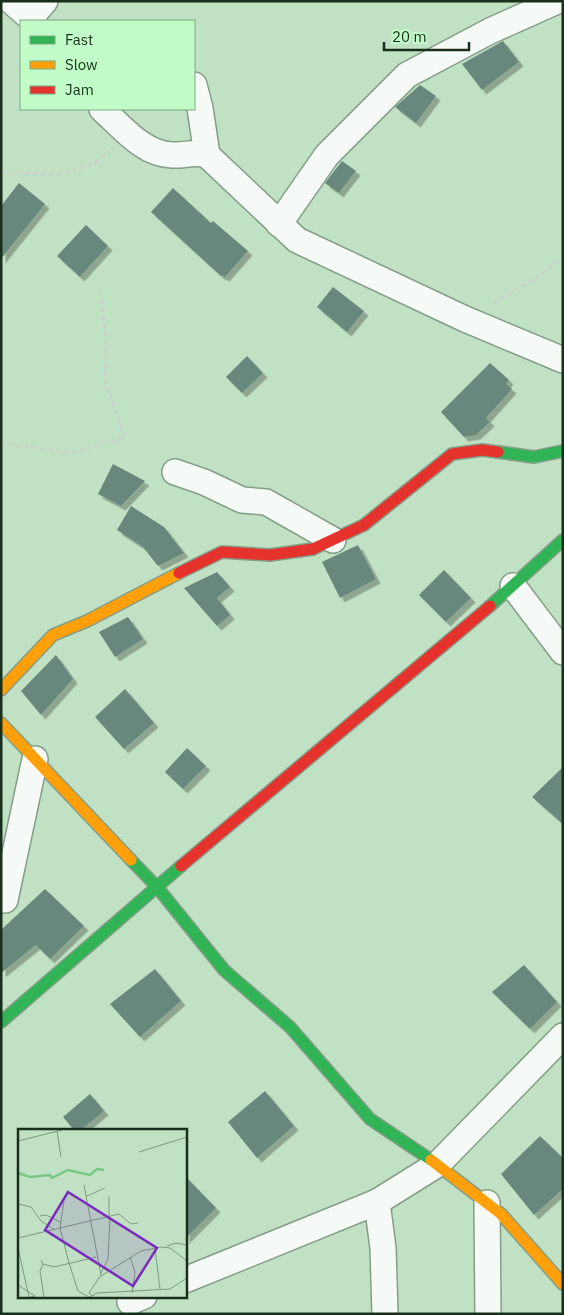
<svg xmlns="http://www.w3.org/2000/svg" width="564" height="1315" font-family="'IBM Plex Sans',sans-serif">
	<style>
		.building { fill: #68887d; filter: url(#shadow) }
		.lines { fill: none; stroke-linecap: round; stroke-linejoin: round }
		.street-casing { stroke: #859e88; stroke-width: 28 }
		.fast-casing { stroke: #859e88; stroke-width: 14 }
		.slow-casing { stroke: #859e88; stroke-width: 14 }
		.jam-casing { stroke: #859e88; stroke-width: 14 }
		.path { stroke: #cad3cb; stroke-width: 3; stroke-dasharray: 4 4; stroke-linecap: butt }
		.street { stroke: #f6faf6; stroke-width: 25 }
		.fast { stroke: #30b455; stroke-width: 11 }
		.slow { stroke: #ff9f0a; stroke-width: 11 }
		.jam { stroke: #e5322d; stroke-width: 11 }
		.inset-river { fill: none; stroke: #77c884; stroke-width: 2.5 }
		.inset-road { fill: none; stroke: #7d9a80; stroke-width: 1 }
		.view { fill: #7b2cbf; fill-opacity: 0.15; stroke: #7b2cbf; stroke-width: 2.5 }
		.inset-edge { fill: none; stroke: #182f1b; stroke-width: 2.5 }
	</style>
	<defs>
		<filter id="shadow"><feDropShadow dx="4.5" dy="4.5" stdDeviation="0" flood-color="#0004"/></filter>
	</defs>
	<rect width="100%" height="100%" fill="#c1e1c4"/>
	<g class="building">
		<path d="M503,41l16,21 -37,28 -20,-26z"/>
		<path d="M420,85l16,11 -20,27 -21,-16z"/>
		<path d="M342,161l14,10 -17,22 -14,-10z"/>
		<path d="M19,183l26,21 -44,55v-53z"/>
		<path d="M173,188l38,35 2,-2 35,30 -23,26 -3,-2 -1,1 -70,-64z"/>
		<path d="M86,225l22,21 -28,31 -23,-21z"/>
		<path d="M333,287l31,24 -17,21 -30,-25z"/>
		<path d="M247,356l16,17 -21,20 -16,-16z"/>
		<path d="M490,363l19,17 -3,4 6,5 -26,29 4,4 -14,13 -12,2 -23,-25z"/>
		<path d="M113,464l32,17 -24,25 -23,-12z"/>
		<path d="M131,506l33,21 20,26 -26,13 -15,-19 -26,-17z"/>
		<path d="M358,545l18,34 -36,19 -18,-36z"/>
		<path d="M444,570l27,28 -25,24 -27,-27z"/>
		<path d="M217,572l13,15 -13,11 13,17 -13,11 -33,-38z"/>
		<path d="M128,617l15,22 -28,18 -16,-25z"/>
		<path d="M56,655l17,24 -32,36 -20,-24z"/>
		<path d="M125,689l29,34 -30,26 -29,-32z"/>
		<path d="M187,748l19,18 -23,23 -18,-17z"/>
		<path d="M563,767v57l-31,-27z"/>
		<path d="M45,889l39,37 -34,33 -14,-14 -35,28v-43z"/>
		<path d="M524,965l33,37 -27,27 -38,-37z"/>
		<path d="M155,969l26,32 -41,36 -30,-33z"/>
		<path d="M265,1091l29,35 -37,32 -29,-36z"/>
		<path d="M90,1094l14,17 -23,19h-7l-11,-13z"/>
		<path d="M540,1136l23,22v31l-29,26 -33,-41z"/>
		<path d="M185,1176l31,32 -31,31z"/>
	</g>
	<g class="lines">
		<defs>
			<g id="street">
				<path d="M11,1l23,20"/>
				<path d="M31,17l14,-16"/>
				<path d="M194,85l6,23 7,47"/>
				<path d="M102,109c20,18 41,45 70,46 13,1 21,-4 35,0l90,85 168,79 98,41"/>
				<path d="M279,224l48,-69 80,-80 83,-44 67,-30"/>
				<path d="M175,472l29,10 38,18 24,2 67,38"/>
				<path d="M513,586l50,66"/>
				<path d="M5,900l30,-141"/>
				<path d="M377,1202l6,46 2,66"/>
				<path d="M487,1203l1,111"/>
				<path d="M185,1280l192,-78 61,-38 125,-128"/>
				<path d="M130,1302l14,-6"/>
			</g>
			<g id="fast">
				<path d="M498,452l36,5 29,-6"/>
				<path d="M490,606l73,-66"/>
				<path d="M131,860l26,27 67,83 66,57 80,92 61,41"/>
				<path d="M1,1022l180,-156"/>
			</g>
			<g id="slow">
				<path d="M1,690l52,-55 34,-14 92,-48"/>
				<path d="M1,723l130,137"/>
				<path d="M431,1160l70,54 62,70"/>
			</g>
			<g id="jam">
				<path d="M179,573l43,-21 48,3 43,-6 51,-24 88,-71 30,-4 16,2"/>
				<path d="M181,866l309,-260"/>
			</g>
		</defs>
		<use href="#street" class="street-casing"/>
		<use href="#fast" class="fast-casing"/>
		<use href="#slow" class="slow-casing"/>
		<use href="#jam" class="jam-casing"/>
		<g class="path">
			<path d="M1,173l61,1 31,-10 17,-13"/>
			<path d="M494,302l43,-25 26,-19"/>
			<path d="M1,443l72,10 52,-16 -20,-58 2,-35 -7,-55"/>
		</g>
		<use href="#street" class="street"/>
		<use href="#fast" class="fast"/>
		<use href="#slow" class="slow"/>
		<use href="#jam" class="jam"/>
	</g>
	<g transform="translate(18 1129)">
		<rect width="169" height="169" fill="#c1e1c4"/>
		<path class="inset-river" d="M0,44l12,4 20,-2 2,3 16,-8 22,5 7,-6 7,1"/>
		<path class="inset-road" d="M39,2l4,26M0,12l44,-11M121,23l48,-15M66,56l17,90 -12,18 3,3M69,67l18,-8M46,72l-4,27 9,35 9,28 11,6M0,75l13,3 10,14 14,9M22,87l6,-1 14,7M91,88v-20M0,109l101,-24 12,10 7,-1M149,117l9,-3 11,2M0,119l11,49M137,120l5,40M112,128l5,15 -3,21M23,131l2,4 11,3 42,-10M25,135l-3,7 4,26M83,144l7,-14 2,-42M83,147l40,-25 20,-4 9,1 17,13M0,156l17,11 -4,1M72,168l7,-4 73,-4 17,-11"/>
		<path class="view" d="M50,63l89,56 -24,38 -88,-56z"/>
		<rect width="169" height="169" class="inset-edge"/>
	</g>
	<rect width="564" height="1315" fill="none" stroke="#182f1b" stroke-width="5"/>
	<rect x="20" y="20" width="175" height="90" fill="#c1fbc7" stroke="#7da982"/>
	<rect x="30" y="36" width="25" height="8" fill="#30b455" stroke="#7da982"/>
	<text x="65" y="45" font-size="15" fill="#182f1b">Fast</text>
	<rect x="30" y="61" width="25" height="8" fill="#ff9f0a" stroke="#7da982"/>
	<text x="65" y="70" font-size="15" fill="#182f1b">Slow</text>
	<rect x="30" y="86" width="25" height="8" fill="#e5322d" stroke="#7da982"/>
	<text x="65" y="95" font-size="15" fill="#182f1b">Jam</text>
	<path d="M384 42v8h85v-8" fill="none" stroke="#182f1b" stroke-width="2.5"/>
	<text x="392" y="42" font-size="15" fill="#182f1b" stroke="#c1fbc7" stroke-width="4" paint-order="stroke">20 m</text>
</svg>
